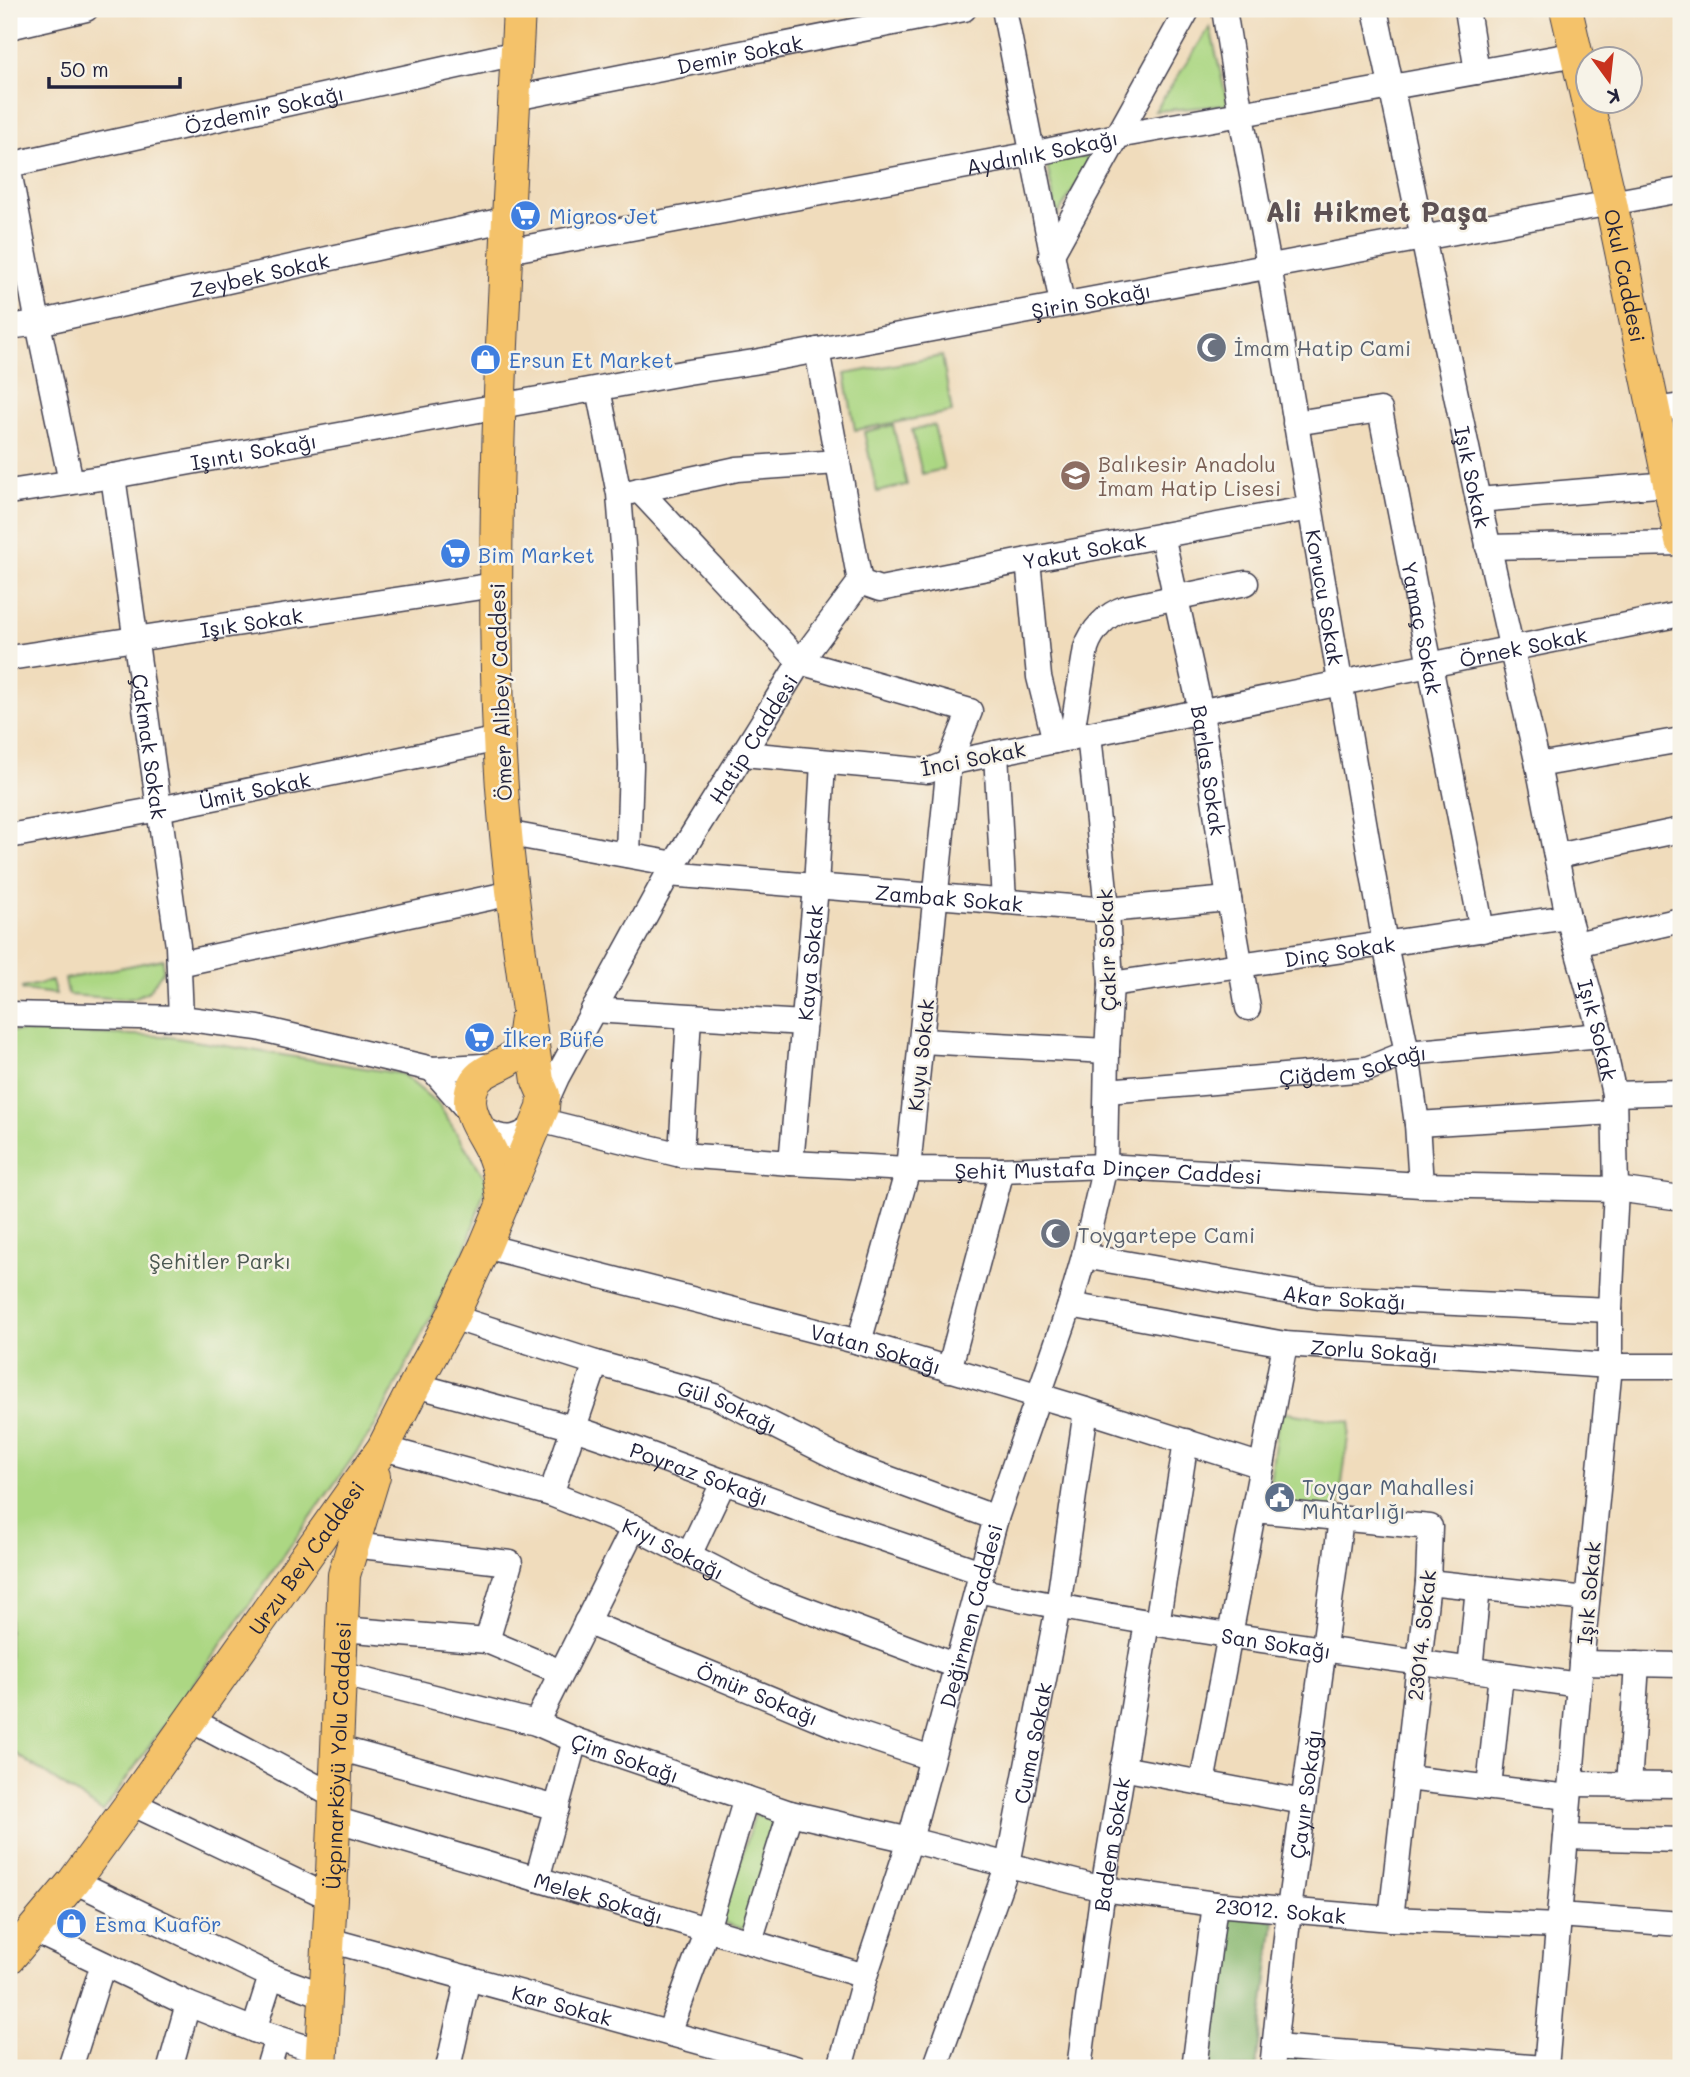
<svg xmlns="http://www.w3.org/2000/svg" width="1690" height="2077" font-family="Mali,sans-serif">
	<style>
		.green { fill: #acd783; stroke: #677c5f; stroke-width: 2 }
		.forest { fill: #89b871; stroke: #566d56; stroke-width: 2 }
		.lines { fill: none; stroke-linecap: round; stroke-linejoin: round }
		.minor-casing { stroke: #413e4e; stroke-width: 27 }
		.major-casing { stroke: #413e4e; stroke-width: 34 }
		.minor { stroke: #fff; stroke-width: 24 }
		.major { stroke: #f4c26a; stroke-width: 32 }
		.labels { text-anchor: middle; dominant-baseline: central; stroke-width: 5; stroke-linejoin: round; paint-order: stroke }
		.street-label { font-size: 21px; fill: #22223b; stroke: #f7f3e8 }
		.shop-label { font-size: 21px; fill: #366cbe; stroke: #f7f3e8; text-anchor: start }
		.worship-label { font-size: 21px; fill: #5b616d; stroke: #f7f3e8; text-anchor: start }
		.education-label { font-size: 21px; fill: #785e54; stroke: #f7f3e8; text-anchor: start }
		.park-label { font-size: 21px; fill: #4b5851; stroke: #f7f3e8 }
		.service-label { font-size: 21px; fill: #4e5e75; stroke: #f7f3e8; text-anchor: start }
		.district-label { font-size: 28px; font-weight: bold; fill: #5d5153; stroke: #f7f3e8 }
	</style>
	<rect width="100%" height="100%" fill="#f7f3e8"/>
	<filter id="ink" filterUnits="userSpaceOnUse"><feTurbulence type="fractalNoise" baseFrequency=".0143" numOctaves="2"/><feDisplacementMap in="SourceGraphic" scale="14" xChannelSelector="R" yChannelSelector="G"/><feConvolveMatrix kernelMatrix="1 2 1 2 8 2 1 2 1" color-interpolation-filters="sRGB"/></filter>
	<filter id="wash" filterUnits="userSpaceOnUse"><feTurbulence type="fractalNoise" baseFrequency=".00686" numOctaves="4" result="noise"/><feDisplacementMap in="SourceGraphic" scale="28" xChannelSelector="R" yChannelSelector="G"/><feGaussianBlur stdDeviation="1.57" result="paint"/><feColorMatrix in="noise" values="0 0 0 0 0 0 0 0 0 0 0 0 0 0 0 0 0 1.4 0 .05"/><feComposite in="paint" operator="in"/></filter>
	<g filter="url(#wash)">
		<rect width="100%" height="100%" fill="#f0dcbc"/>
		<g class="green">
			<path d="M1210,27l18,78 -73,6z"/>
			<path d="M1094,156l-37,60 -11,-56z"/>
			<path d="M942,356l10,56 -97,18 -10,-56z"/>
			<path d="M893,425l14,60 -30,7 -13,-60z"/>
			<path d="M934,425l10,44 -22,5 -10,-44z"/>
			<path d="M163,959v12l-14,20 -15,7 -10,1 -56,-4 -3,-16z"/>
			<path d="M52,981l4,13 -33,-4 -1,-2z"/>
			<path d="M9,1031l154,5 239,38 36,30 49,77 -20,65 -92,180 -272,386 -94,-63z"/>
			<path d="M1279,1412l71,10 -12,92 -71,-9z"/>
			<path d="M755,1814l25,8 -34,108 -25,-8z"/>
			<path d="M1281,2057l99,11h-100z"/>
		</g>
		<path class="forest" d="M1223,1914l51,6 -18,148h-52z"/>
	</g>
	<g filter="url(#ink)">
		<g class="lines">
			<defs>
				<g id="minor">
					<path d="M1004,9l58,295"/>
					<path id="s1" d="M1224,9l17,107 28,150 116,678 22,109 10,71 4,61"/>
					<path id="s2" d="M1375,9l103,491 60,265 30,152 33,118 13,59 2,95 -6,121v56l-31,319 -33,383"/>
					<path d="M1467,9l10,63"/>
					<path d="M9,27l77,-18"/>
					<path id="s3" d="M515,98l449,-89"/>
					<path id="s4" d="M9,165l508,-112"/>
					<path d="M9,171l29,152 33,159"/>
					<path id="s5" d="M507,251l525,-97 85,-18 460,-82"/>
					<path d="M1051,256l137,-247"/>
					<path id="s6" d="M9,327l29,-4 470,-104"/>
					<path d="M598,389l21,105 5,64 7,208 -3,89"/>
					<path d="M1654,410l27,-4"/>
					<path id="s7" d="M1295,423l85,-13 102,520"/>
					<path id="s8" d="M113,476l65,470 3,72"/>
					<path d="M639,490l161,172 170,49 -21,52 -41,406 -49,173"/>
					<path id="s9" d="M9,492l104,-16 575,-104 66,-10 927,-172"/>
					<path d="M626,493l111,-24 101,-7"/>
					<path d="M1478,500l191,-16"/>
					<path id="s10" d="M1162,535l39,177 28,187 19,109"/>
					<path d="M1488,547l193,-4"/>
					<path d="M1028,560l11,117 16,64"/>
					<path id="s11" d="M860,582l20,7 148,-29 282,-52"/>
					<path id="s12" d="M9,658l486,-73"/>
					<path d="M1071,738l15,-90c6,-18 21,-34 39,-40l121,-25"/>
					<path d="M996,753l8,149"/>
					<path id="s13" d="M744,754l184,17 21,-8 47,-10 685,-139"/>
					<path d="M1538,765l143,-25"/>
					<path d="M505,833l170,31"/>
					<path id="s14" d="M9,836l150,-27 340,-70"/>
					<path d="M1557,856l124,-26"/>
					<path id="s15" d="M668,874l439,36 122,-11"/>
					<path d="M1576,944l105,-24"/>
					<path d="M179,964l333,-71"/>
					<path id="s16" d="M1111,984l457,-67"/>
					<path d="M593,1010l211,13"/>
					<path d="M9,1014l172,4 77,10 174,41 68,-4"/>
					<path d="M922,1041l185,10"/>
					<path id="s17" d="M432,1069l53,61c22,13 37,9 54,-10l142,35 110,8 117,6 94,1 103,-4 316,19 195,4 65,9"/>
					<path id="s18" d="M1107,1091l260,-22 40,-16 194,-18"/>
					<path d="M1614,1094l67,-2"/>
					<path id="s19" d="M543,1108l14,-31 111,-203 132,-212 60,-80 -43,-232"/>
					<path d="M1417,1124l197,-12"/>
					<path d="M681,1155l8,-138"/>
					<path id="s20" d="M791,1163l25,-276 7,-125"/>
					<path id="s21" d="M485,1246l374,96 227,68 176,56"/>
					<path id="s22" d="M1084,1256l235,41 291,13"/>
					<path id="s23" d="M1070,1305l215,39 325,22h71"/>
					<path id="s24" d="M452,1317l144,46 119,33 137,69 144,53"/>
					<path d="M949,1370l53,-200"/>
					<path id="s25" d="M415,1385l159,43 50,17 204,75 153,52"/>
					<path id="s26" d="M383,1448l168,46 83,33 130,67 192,72"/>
					<path d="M551,1494l45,-131"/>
					<path d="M1254,1510l176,17 -2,55 -37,337"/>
					<path d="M352,1545l158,18 -23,78"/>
					<path d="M689,1555l35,-74"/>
					<path d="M1428,1582l159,17"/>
					<path id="s27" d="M977,1590c199,42 401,66 602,95"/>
					<path id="s28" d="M586,1622l258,107 87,29"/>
					<path d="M1157,1624l29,-183"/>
					<path d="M342,1629l145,12 74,31"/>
					<path d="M1581,1663l100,2"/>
					<path d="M1470,1670l8,-83"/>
					<path id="s29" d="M340,1673l196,50 39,17 215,73 120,27 193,49 112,15 176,15 167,7"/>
					<path d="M191,1720l145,77"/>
					<path d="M536,1723l98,-196"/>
					<path d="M338,1748l219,60"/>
					<path d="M1122,1768l181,34"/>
					<path d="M1407,1778l162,19"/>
					<path d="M1202,1783l83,-439"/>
					<path d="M1571,1784l110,1"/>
					<path d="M1629,1785l8,-121"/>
					<path d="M1489,1787l12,-113"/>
					<path d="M131,1803l200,95"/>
					<path id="s30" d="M334,1819l531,157"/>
					<path d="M1566,1837l115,3"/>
					<path d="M537,1879l38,-139"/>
					<path d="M74,1881l197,95 -17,54"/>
					<path d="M1559,1915l122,9"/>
					<path d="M33,1930l155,74 66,26 69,23"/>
					<path id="s31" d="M329,1940l466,128"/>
					<path d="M750,1941l40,-128"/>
					<path d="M271,1976l55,20"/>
					<path d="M669,2033l38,-104 39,-131"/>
					<path d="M1275,2047l268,21"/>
					<path d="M70,2068l33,-104"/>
					<path d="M170,2068l18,-64"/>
					<path d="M268,2068l9,-30"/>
					<path d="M448,2068l20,-90"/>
					<path id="s32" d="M840,2068l25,-92 45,-136 86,-322 74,-213 14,-49 21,-90 2,-115 4,-67 -4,-74 -18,-176"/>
					<path id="s33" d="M935,2068l73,-204 50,-257 28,-197"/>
					<path id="s34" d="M1079,2068l24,-179 44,-267"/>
					<path d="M1194,2068l21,-164"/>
					<path id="s35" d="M1272,2068l17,-158 52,-391"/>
				</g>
				<g id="major">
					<path id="s36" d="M1566,9l45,194 70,338"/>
					<path d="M503,1203c-3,-14 -3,-29 -8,-42 -6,-20 -24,-38 -25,-59 0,-38 35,-30 49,-52 5,-8 5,-21 7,-31"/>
					<path id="s37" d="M9,1958l65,-77 57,-78 252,-355 32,-63 37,-68 33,-71 58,-138 1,-13 -6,-14c-16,-114 -34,-228 -39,-344 -10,-243 8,-486 20,-728"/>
					<path id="s38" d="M321,2068l10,-170 13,-323 30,-99"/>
				</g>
			</defs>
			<use href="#minor" class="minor-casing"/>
			<use href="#major" class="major-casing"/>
			<use href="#minor" class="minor"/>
			<use href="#major" class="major"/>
		</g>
	</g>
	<defs>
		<symbol id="supermarket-disc" viewBox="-11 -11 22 22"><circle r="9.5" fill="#3f7fe0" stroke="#f7f3e8"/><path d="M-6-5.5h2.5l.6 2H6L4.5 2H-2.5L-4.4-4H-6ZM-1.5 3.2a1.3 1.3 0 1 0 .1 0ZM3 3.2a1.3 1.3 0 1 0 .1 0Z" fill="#fff"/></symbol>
		<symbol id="mosque-disc" viewBox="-11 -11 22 22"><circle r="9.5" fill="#6b7280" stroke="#f7f3e8"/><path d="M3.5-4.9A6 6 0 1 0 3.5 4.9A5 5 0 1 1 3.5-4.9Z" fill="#fff"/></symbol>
		<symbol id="shop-disc" viewBox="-11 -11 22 22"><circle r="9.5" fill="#3f7fe0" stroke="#f7f3e8"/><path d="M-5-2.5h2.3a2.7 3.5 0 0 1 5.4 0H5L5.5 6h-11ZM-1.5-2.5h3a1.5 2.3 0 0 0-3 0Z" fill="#fff"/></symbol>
		<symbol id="school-disc" viewBox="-11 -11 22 22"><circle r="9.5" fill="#8d6e63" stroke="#f7f3e8"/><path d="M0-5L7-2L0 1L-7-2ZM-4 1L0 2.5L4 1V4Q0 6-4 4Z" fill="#fff"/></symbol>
		<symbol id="civic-disc" viewBox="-11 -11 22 22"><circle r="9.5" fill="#5c6f8a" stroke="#f7f3e8"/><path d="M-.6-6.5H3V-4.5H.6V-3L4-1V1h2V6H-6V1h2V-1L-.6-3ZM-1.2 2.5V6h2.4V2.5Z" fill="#fff"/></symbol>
	</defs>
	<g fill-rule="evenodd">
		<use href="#supermarket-disc" x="508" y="198" width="35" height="35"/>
		<use href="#mosque-disc" x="1194" y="330" width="35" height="35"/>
		<use href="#shop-disc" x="468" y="342" width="35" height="35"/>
		<use href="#school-disc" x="1058" y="458" width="35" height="35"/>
		<use href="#supermarket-disc" x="438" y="536" width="35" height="35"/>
		<use href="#supermarket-disc" x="462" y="1020" width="35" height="35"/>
		<use href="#mosque-disc" x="1038" y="1216" width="35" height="35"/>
		<use href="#civic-disc" x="1262" y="1480" width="35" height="35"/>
		<use href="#shop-disc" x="54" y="1906" width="35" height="35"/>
	</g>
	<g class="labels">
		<g class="street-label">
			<text stroke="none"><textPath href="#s3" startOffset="229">Demir Sokak</textPath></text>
			<text stroke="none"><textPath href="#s4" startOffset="261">Özdemir Sokağı</textPath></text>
			<text stroke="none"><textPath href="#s5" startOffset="544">Aydınlık Sokağı</textPath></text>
			<text stroke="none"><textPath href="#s6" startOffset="256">Zeybek Sokak</textPath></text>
			<text stroke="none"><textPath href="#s36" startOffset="273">Okul Caddesi</textPath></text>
			<text stroke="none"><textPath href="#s9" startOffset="1099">Şirin Sokağı</textPath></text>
			<text stroke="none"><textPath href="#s9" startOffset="248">Işıntı Sokağı</textPath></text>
			<text stroke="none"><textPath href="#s2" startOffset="478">Işık Sokak</textPath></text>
			<text stroke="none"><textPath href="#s11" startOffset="229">Yakut Sokak</textPath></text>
			<text stroke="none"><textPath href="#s1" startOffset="597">Korucu Sokak</textPath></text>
			<text stroke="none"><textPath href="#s12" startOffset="245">Işık Sokak</textPath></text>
			<text stroke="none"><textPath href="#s7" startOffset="308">Yamaç Sokak</textPath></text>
			<text stroke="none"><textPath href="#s13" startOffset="793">Örnek Sokak</textPath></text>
			<text transform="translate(500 692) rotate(-92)">Ömer Alibey Caddesi</text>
			<text stroke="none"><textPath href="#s19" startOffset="425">Hatip Caddesi</textPath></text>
			<text stroke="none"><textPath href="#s8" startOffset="273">Çakmak Sokak</textPath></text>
			<text transform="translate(973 758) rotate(-11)">İnci Sokak</text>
			<text stroke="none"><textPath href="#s10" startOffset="240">Barlas Sokak</textPath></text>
			<text stroke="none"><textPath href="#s14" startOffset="250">Ümit Sokak</textPath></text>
			<text stroke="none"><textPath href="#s15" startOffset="282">Zambak Sokak</textPath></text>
			<text transform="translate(1106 950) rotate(-92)">Çakır Sokak</text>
			<text stroke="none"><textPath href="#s16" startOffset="231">Dinç Sokak</textPath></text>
			<text stroke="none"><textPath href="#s20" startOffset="201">Kaya Sokak</textPath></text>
			<text stroke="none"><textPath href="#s2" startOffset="1045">Işık Sokak</textPath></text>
			<text transform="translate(920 1055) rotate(-84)">Kuyu Sokak</text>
			<text stroke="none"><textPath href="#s18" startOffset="248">Çiğdem Sokağı</textPath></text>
			<text stroke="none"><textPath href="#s17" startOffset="716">Şehit Mustafa Dinçer Caddesi</textPath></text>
			<text stroke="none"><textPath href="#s22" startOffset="264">Akar Sokağı</textPath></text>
			<text stroke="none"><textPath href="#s21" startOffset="404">Vatan Sokağı</textPath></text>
			<text stroke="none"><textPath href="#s23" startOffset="308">Zorlu Sokağı</textPath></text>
			<text stroke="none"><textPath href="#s24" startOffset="290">Gül Sokağı</textPath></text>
			<text stroke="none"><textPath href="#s25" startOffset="298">Poyraz Sokağı</textPath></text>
			<text stroke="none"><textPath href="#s26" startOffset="308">Kıyı Sokağı</textPath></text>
			<text stroke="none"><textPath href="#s37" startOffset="499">Urzu Bey Caddesi</textPath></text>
			<text transform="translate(1588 1593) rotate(-85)">Işık Sokak</text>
			<text stroke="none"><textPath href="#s32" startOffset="471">Değirmen Caddesi</textPath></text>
			<text transform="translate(1421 1635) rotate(-84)">23014. Sokak</text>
			<text stroke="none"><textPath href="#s27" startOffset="304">San Sokağı</textPath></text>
			<text stroke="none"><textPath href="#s28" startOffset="186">Ömür Sokağı</textPath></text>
			<text stroke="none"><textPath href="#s33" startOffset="340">Cuma Sokak</textPath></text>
			<text stroke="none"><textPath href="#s38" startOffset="313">Üçpınarköyü Yolu Caddesi</textPath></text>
			<text stroke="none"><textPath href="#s29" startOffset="298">Çim Sokağı</textPath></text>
			<text stroke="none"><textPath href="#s35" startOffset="276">Çayır Sokağı</textPath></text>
			<text stroke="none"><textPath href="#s34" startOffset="226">Badem Sokak</textPath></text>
			<text stroke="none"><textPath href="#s30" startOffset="276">Melek Sokağı</textPath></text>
			<text stroke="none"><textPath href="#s29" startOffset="973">23012. Sokak</textPath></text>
			<text stroke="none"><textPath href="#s31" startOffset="242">Kar Sokak</textPath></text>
		</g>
		<g class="shop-label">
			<text x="549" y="215">Migros Jet</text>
			<text x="509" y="359">Ersun Et Market</text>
			<text x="478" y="554">Bim Market</text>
			<text x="503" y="1038">İlker Büfe</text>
			<text x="95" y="1923">Esma Kuaför</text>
		</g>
		<g class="worship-label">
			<text x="1234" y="347">İmam Hatip Cami</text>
			<text x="1078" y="1234">Toygartepe Cami</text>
		</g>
		<g class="education-label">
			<text x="1098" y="463">Balıkesir Anadolu<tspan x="1098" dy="24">İmam Hatip Lisesi</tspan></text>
		</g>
		<g class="park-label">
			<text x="220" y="1260">Şehitler Parkı</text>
		</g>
		<g class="service-label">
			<text x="1302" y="1486">Toygar Mahallesi<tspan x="1302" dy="24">Muhtarlığı</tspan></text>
		</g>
		<g class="district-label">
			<text x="1377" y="211">Ali Hikmet Paşa</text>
		</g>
	</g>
	<rect width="1690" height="2077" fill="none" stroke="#f7f3e8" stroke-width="35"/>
	<g transform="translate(1609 80) rotate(165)"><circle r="33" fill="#f7f3e8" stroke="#a29fa3" stroke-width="2"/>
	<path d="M0-5L12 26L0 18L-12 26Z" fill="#c8321e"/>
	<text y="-10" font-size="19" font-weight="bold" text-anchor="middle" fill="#22223b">K</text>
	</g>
	<path d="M49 77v10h131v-10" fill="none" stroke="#22223b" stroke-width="3.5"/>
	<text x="60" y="77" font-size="21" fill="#22223b" stroke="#f7f3e8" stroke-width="5" paint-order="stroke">50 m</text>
</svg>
